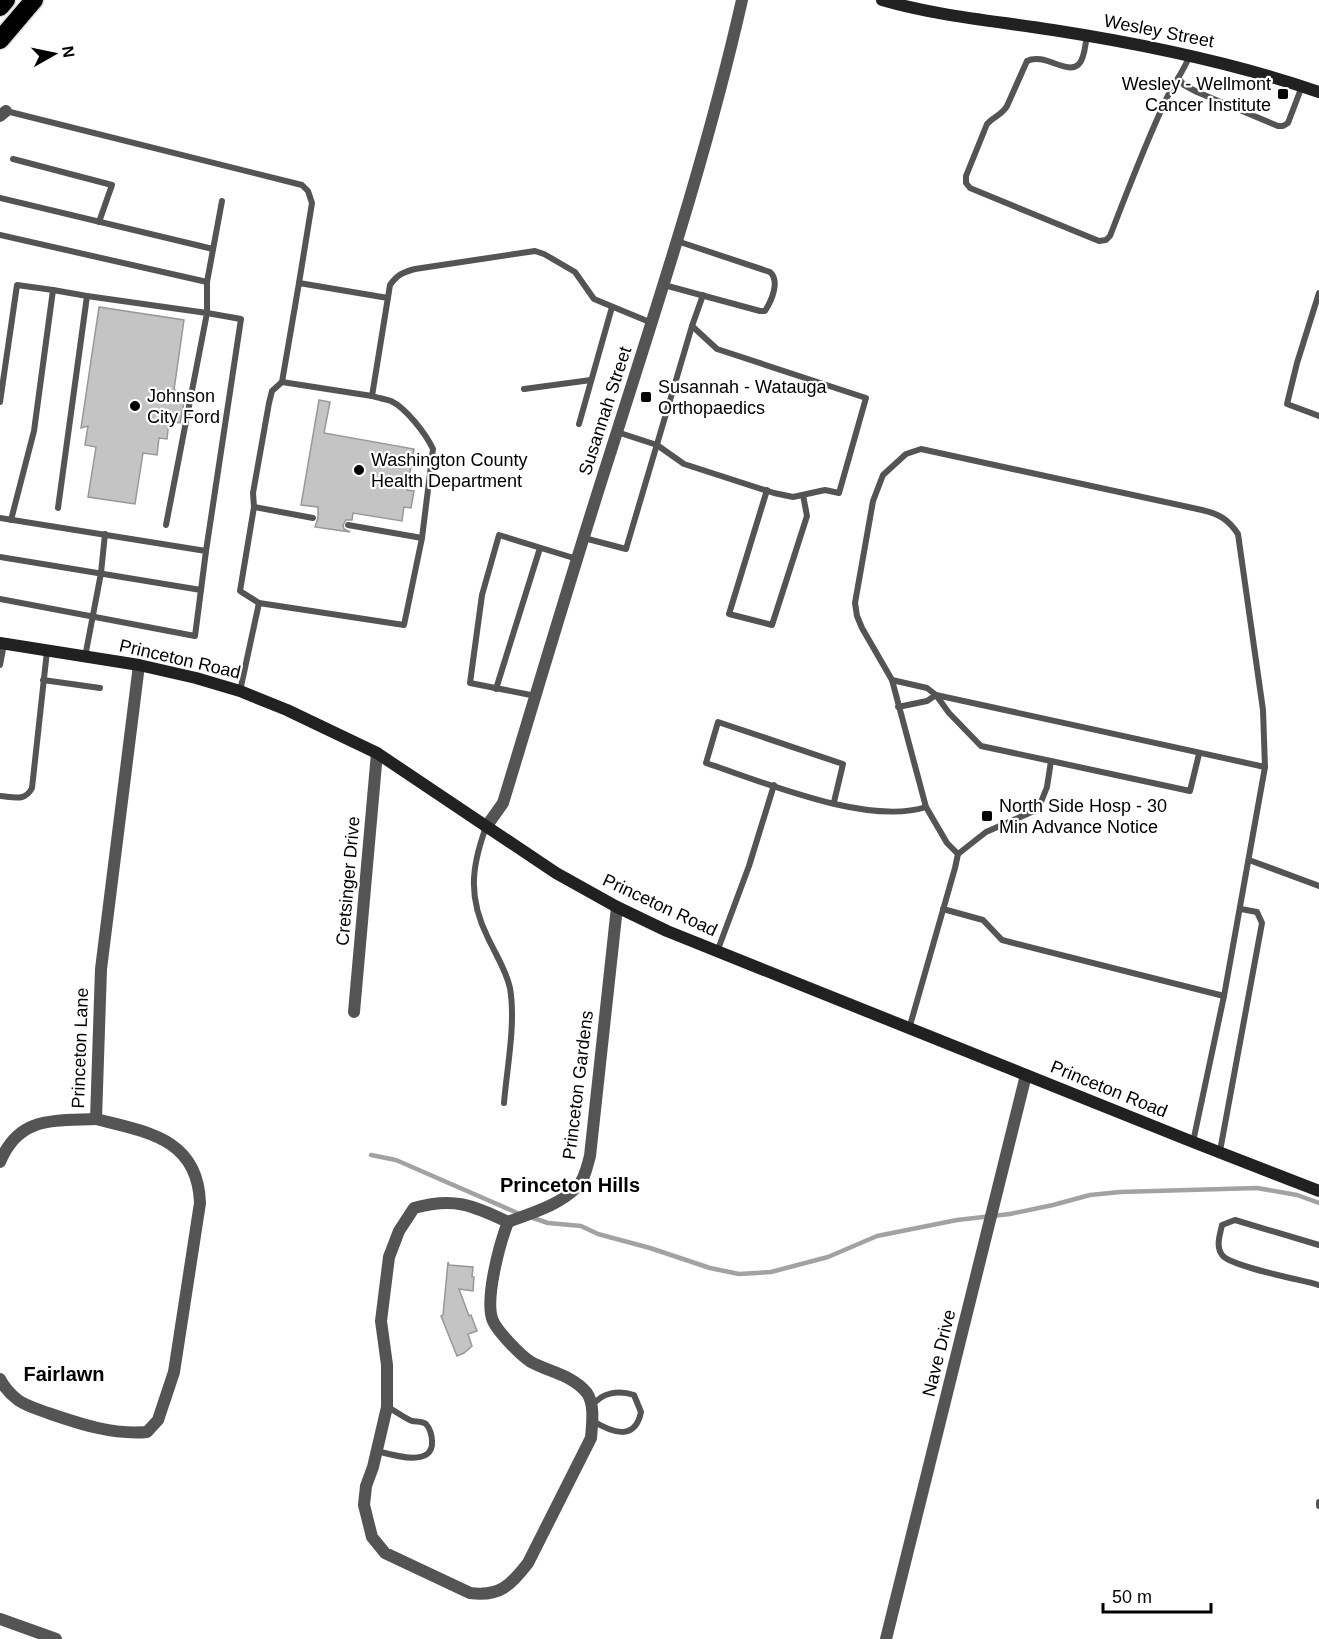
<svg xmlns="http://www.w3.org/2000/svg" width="1319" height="1639" font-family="Arial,sans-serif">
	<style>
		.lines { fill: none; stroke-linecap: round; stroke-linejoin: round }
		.stream { stroke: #a2a2a2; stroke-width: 4.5 }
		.building { fill: #c4c4c4; stroke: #989898; stroke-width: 1.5 }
		.highway-casing { stroke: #dbdbdb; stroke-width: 21 }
		.lane { stroke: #545454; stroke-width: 6 }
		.street { stroke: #545454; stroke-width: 12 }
		.secondary { stroke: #212121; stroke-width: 12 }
		.highway { stroke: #000; stroke-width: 18 }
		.poi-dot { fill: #000; stroke: #fff; stroke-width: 2 }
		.labels { text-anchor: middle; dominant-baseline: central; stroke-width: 4.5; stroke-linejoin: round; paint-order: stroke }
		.street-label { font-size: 18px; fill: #000; stroke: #fff }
		.poi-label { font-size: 18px; fill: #000; stroke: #fff; text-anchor: start }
		.neighbourhood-label { font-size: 20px; font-weight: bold; fill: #000; stroke: #fff }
	</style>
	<rect width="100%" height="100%" fill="#fff"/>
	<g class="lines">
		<g class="stream">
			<path d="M371,1155l25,5 126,55"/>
			<path d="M530,1217l18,6 33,3 17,8 52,14 60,20 29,6 32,-2 57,-15 49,-21 80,-16 53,-6 43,-9 37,-10 30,-3 137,-4 40,7 22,8"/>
		</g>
	</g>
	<g class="building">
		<path d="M99,307l85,13 -10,70 12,2 -6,31 -11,-2 -2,18 -8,-1 -2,17 -14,-2 -8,51 -47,-7 8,-50 -11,-2 3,-19 -7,2z"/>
		<path d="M319,400l11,2 -6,31 90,16 -7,41 7,1 -3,17 -7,-1 -2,14 -49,-8 -1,7h-6l-3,5 1,4 6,3 -35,-5 3,-9v-11l-17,-2z"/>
		<path d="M448,1262l1,3 24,2 -1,10h2l-1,14 -14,-2 10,27 2,-1 6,16 -9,3 4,12 -8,7 -7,3 -16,-40 2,-1z"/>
	</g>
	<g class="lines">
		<defs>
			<g id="highway">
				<path d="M0,7l6,-7"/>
				<path d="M0,40l34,-40"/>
			</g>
		</defs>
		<use href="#highway" class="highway-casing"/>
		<g class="lane">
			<path d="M1087,36c-2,8 -2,22 -8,28 -11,12 -35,-12 -52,-3l-20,45c-5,9 -14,11 -20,18l-21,52v7l4,5 129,53 7,-1 4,-4c17,-44 34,-89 54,-132 7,-17 19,-31 26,-49"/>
			<path d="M1179,79l5,6 13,7 81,34h5l5,-3 14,-37"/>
			<path d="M6,111l296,74 6,6 4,12 -13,80 89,15"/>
			<path d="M13,159l99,26 -13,37"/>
			<path d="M0,198l213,51"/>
			<path d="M0,235l207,47"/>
			<path d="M664,285l96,26h5c7,-11 15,-30 5,-39l-93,-31"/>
			<path d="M53,290l34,6 -29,212"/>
			<path d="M1319,293l-22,70 -10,41 32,12"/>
			<path d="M87,296l120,17 -41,212"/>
			<path d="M282,382l90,14"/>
			<path d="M524,389l67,-9"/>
			<path d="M0,402l17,-117 36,5 -19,141 -23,89"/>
			<path d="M579,424l33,-117"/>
			<path d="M617,432l40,13 27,19 90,29 19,4 32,-7 14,3 27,-95 -149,-49 -25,-23"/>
			<path d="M767,490l-38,124 43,11 35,-109 -4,-21"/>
			<path d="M254,507l-1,-14 16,-90 3,-12 10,-9 17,-99"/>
			<path d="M0,518l206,33 -11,85 -195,-37"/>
			<path d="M313,518l-59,-11 -14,84 19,12 145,22 18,-87 -74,-13"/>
			<path d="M422,538l11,-89c-7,-15 -27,-41 -42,-48 -6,-2 -13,-3 -19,-5l18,-111c7,-10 13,-13 25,-16l120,-18 9,3 31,18 19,27 58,24"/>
			<path d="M584,538l42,11 66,-223 11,-31"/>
			<path d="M206,551l35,-232 -34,-6v-31l15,-81"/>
			<path d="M0,557l201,33"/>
			<path d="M85,657l16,-84 4,-39"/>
			<path d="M0,665l4,-21"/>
			<path d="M43,680l57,8"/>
			<path d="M892,680l35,8 9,7 13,18 32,33 70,15"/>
			<path d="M496,689l44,-141"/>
			<path d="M240,691l19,-88"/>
			<path d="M536,696l-66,-13 12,-88 17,-60 78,24"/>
			<path d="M898,707l29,-6 9,-6 329,72"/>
			<path d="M0,796c13,1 25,6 32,-8l15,-137"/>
			<path d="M834,802l9,-38 -125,-42 -12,41c57,19 162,63 220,44"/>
			<path d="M486,827c-15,41 -18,71 2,111 8,17 18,32 22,50 6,35 -3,79 -6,115"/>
			<path d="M958,854l-11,-11 -21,-36 -34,-127 -30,-52 -5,-12 -2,-13 18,-102 10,-26 23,-21 15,-5 281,61c17,4 26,9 36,24l25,176 2,57 -41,229 -31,146"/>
			<path d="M1249,860l70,26"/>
			<path d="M943,909l40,11 19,20 222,56"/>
			<path d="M717,952l32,-86 25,-81"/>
			<path d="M909,1029l46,-161 3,-14 28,-22 48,-21 7,-9 6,-15 4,-26 139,30 9,-37"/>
			<path d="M1220,1151l42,-228 -5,-11 -16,-3"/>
			<path d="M1319,1245l-84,-25 -13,5c-2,10 -7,22 1,31 10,11 79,24 96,29"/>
			<path d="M592,1406c10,-14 27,-16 42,-11l7,17c-6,30 -30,20 -48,9"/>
			<path d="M377,1451c15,4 57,17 55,-10 0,-5 -2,-13 -6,-17 -4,-3 -9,-2 -14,-3 -8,-3 -16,-10 -25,-14"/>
			<path d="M1319,1502v4"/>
		</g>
		<g class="street">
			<path d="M0,116l6,-5"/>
			<path d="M486,827l17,-24c35,-115 69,-231 106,-346 48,-152 98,-302 133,-457"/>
			<path d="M354,1012l23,-259"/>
			<path d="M0,1162c19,-46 53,-41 96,-43"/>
			<path d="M508,1222c-36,-17 -54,-25 -94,-14l-15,23 -10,26 -8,64 6,44v42l-14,60 -7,19 -2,19 8,32 13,16 85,40c30,4 41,-8 58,-30l63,-125c1,-14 4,-33 -4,-45 -14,-18 -38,-21 -56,-31 -10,-6 -33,-30 -38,-41 -9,-21 7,-78 15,-99 23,-9 52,-17 69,-35 8,-8 10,-21 13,-31l27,-249"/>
			<path d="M0,1379c4,8 10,15 18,21 8,6 20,9 30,13 32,11 65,22 99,19l11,-12 16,-48 26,-169c-2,-64 -52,-71 -104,-84l5,-150 38,-304"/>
			<path d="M0,1619l56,20"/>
			<path d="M886,1639l140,-564"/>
		</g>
		<g class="secondary">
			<path d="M882,0c55,16 114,21 171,30 90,14 179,32 266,62"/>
			<path d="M0,643l139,22 57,13 44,13 47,19 90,43 179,120 61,34 50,24 526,211 126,49"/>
		</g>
		<use href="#highway" class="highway"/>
	</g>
	<g class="poi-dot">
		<rect x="1277" y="88" width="12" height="12" rx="3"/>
		<rect x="640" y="391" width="12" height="12" rx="3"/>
		<circle cx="135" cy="406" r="6"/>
		<circle cx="359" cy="470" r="6"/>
		<rect x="981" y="810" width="12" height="12" rx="3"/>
	</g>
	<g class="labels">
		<g class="street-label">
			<text transform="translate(1159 31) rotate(11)">Wesley Street</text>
			<text transform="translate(605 411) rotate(-72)">Susannah Street</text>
			<text transform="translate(180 659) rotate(13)">Princeton Road</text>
			<text transform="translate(348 881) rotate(-85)">Cretsinger Drive</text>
			<text transform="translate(660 905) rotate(25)">Princeton Road</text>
			<text transform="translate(80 1048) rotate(-88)">Princeton Lane</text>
			<text transform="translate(578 1085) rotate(-83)">Princeton Gardens</text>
			<text transform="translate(1109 1089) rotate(22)">Princeton Road</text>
			<text transform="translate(939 1353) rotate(-76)">Nave Drive</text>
		</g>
		<g class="poi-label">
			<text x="1271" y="84" text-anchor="end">Wesley - Wellmont<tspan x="1271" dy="21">Cancer Institute</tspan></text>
			<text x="658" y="387">Susannah - Watauga<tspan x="658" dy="21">Orthopaedics</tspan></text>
			<text x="147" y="396">Johnson<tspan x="147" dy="21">City Ford</tspan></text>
			<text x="371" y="460">Washington County<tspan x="371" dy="21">Health Department</tspan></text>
			<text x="999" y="806">North Side Hosp - 30<tspan x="999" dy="21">Min Advance Notice</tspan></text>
		</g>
		<g class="neighbourhood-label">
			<text x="570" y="1185">Princeton Hills</text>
			<text x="64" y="1374">Fairlawn</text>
		</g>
	</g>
	<g transform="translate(54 54) rotate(81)" stroke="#ffffff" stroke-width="4.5" paint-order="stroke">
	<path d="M0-4.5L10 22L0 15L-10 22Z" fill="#000000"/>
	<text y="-9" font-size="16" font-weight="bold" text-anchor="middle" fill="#000000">N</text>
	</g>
	<path d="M1103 1603v9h108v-9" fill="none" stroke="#000000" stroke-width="3"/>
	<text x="1112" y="1603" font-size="18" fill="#000000" stroke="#ffffff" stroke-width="4.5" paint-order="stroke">50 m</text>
</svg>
